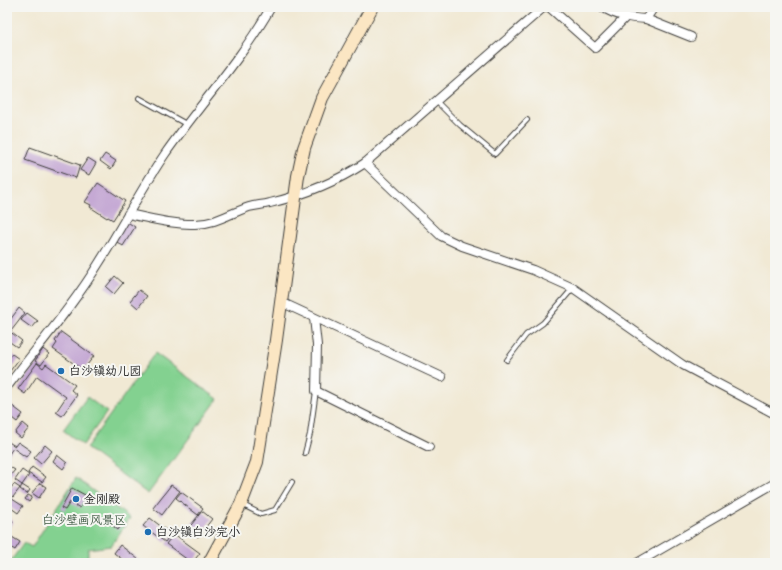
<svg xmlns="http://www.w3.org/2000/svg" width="782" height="570" font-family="'Balsamiq Sans','LXGW WenKai TC',sans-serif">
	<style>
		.green { fill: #83d190; stroke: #507656 }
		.building { fill: #c5a9d4 }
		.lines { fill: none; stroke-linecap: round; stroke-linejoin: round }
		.lane-casing { stroke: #3c3b38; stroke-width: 6 }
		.street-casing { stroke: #3c3b38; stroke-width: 10 }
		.secondary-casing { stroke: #3c3b38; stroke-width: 14 }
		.lane { stroke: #fff; stroke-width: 4 }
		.street { stroke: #fff; stroke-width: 8 }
		.secondary { stroke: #fbe6c3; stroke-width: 12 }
		.poi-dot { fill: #1f6fb2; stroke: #f6f6f2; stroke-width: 1.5 }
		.labels { text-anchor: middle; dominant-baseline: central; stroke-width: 4; stroke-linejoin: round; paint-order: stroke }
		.poi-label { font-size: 12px; fill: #1c1c1c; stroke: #f6f6f2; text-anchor: start }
		.park-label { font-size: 12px; fill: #405b45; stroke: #f6f6f2 }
	</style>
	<rect width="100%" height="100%" fill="#f6f6f2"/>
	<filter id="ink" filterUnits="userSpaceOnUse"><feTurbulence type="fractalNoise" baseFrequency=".025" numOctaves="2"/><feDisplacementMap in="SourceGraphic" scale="8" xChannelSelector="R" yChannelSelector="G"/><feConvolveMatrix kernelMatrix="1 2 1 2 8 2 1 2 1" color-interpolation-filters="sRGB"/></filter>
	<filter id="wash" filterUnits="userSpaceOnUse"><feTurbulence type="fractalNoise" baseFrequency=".012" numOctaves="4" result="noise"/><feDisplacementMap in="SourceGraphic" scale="16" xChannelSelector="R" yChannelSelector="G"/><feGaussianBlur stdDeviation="0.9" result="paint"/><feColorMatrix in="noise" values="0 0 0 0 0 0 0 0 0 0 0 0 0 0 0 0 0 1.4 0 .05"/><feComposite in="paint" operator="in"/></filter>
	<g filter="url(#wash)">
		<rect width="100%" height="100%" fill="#f1e9d4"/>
		<g class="green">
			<path d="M155,353l63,46 -70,95 -62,-46z"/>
			<path d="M87,397l20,15 -24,33 -20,-15z"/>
			<path d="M76,478l54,40 -19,28 -23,3v14h-79l15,-20 8,4z"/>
		</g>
		<g id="blocks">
			<g class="building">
				<path d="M30,147l50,18 -4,13 -51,-18z"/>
				<path d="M105,154l11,7 -5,8 -11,-8z"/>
				<path d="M88,158l8,5 -7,12 -9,-5z"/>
				<path d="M98,183l27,18 -12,19 -5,-3 -1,1 -17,-11 1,-2 -6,-3z"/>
				<path d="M126,221l9,6 -12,19 -9,-6z"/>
				<path d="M115,276l8,7 -9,11 -8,-7z"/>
				<path d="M139,290l8,6 -9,12 -8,-7z"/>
				<path d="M19,308l6,5 -17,22 -1,-11z"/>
				<path d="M27,313l11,8 -6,7 -11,-8z"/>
				<path d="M61,332l33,24 -11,14 -30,-21 4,-6 -2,-2z"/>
				<path d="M12,333l10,8 -5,6 -10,-7z"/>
				<path d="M43,349l6,5 -8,11 -6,-4z"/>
				<path d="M12,354l7,5 -12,16v-15z"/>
				<path d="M37,363l6,5 3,-4 29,21 -4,5 6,5 -15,21 -6,-4 10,-15 -29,-21 -12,18 -7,-5z"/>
				<path d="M11,405l12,9 -6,8 -10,-8z"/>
				<path d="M23,423l6,5 -8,10 -6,-5z"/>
				<path d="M7,441l8,5 3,-4 13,9 -5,6 -13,-9 -6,9z"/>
				<path d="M45,445l7,6 -11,13 -7,-6z"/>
				<path d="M57,455l10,8 -4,6 -10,-8z"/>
				<path d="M7,465l8,5 -6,7 -2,-2z"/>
				<path d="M32,467l14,10 -4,5 -14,-9z"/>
				<path d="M22,470l7,5 -7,10 -7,-5z"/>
				<path d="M40,483l6,4 -7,11 -7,-5z"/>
				<path d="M14,484l6,4 -7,9 -6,-4z"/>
				<path d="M22,485l8,5 -3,4 -7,-5z"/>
				<path d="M171,485l9,6 -18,24 -9,-7z"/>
				<path d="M72,488l15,8 -7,12 -10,-6 -5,8 -4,-2z"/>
				<path d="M181,492l22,16 -5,7 -22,-17z"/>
				<path d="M28,495l4,2 -3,5 -4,-3z"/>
				<path d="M9,497l14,9 -5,7 -11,-8z"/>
				<path d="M202,511l10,8 -14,18 -10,-8z"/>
				<path d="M7,517l6,4 -4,7 -2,-2z"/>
				<path d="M113,517l9,7 -4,6 -9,-7z"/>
				<path d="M150,518l21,16 -6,8 -22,-16z"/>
				<path d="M7,534l13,8 -5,8 -8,-5z"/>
				<path d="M174,534l26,19 -8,10 -26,-19z"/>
				<path d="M120,545l23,18h-16l-13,-10z"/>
				<path d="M62,559l7,4h-14l1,-3 3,2z"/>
			</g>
		</g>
	</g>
	<g filter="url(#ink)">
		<use href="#blocks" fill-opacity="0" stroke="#3c3b38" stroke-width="1"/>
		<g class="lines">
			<defs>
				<g id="lane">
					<path d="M139,98l47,26"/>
					<path d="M436,101l24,24 35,29 32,-34"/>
					<path d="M507,360l19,-25 17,-12 30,-35"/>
					<path d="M305,453l5,-19 6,-43"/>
					<path d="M243,505l18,9 14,-4 17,-28"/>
				</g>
				<g id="street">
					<path d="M549,7l46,41 31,-31"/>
					<path d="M602,7c14,9 28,11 44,12l8,-12"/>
					<path d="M646,19l45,18"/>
					<path d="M365,163l76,73 21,10 71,24 40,18 110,77 92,49"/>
					<path d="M128,214c22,4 45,11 67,10 21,0 35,-11 54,-17 7,-2 14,-2 21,-4 34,-8 66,-21 95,-40l179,-156"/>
					<path d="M281,302l161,75"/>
					<path d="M314,318l3,27 -1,46 113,56"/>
					<path d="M7,387c31,-41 65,-80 92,-124 23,-36 42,-74 66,-109 35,-50 76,-94 106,-147"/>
					<path d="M637,563l138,-80"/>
				</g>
				<path id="secondary" d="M209,563l32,-59 16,-42 19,-122 22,-164 6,-28 18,-50 50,-91"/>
			</defs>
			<use href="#lane" class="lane-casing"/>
			<use href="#street" class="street-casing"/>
			<use href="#secondary" class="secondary-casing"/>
			<use href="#lane" class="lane"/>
			<use href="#street" class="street"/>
			<use href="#secondary" class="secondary"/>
		</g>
	</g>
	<g class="poi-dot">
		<circle cx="61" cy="371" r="4"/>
		<circle cx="76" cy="499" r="4"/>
		<circle cx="148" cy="532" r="4"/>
	</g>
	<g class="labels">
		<g class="poi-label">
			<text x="69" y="371">白沙镇幼儿园</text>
			<text x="84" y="499">金刚殿</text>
			<text x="156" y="532">白沙镇白沙完小</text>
		</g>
		<g class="park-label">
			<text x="84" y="520">白沙壁画风景区</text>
		</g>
	</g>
	<rect width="782" height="570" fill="none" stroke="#f6f6f2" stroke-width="24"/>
</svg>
